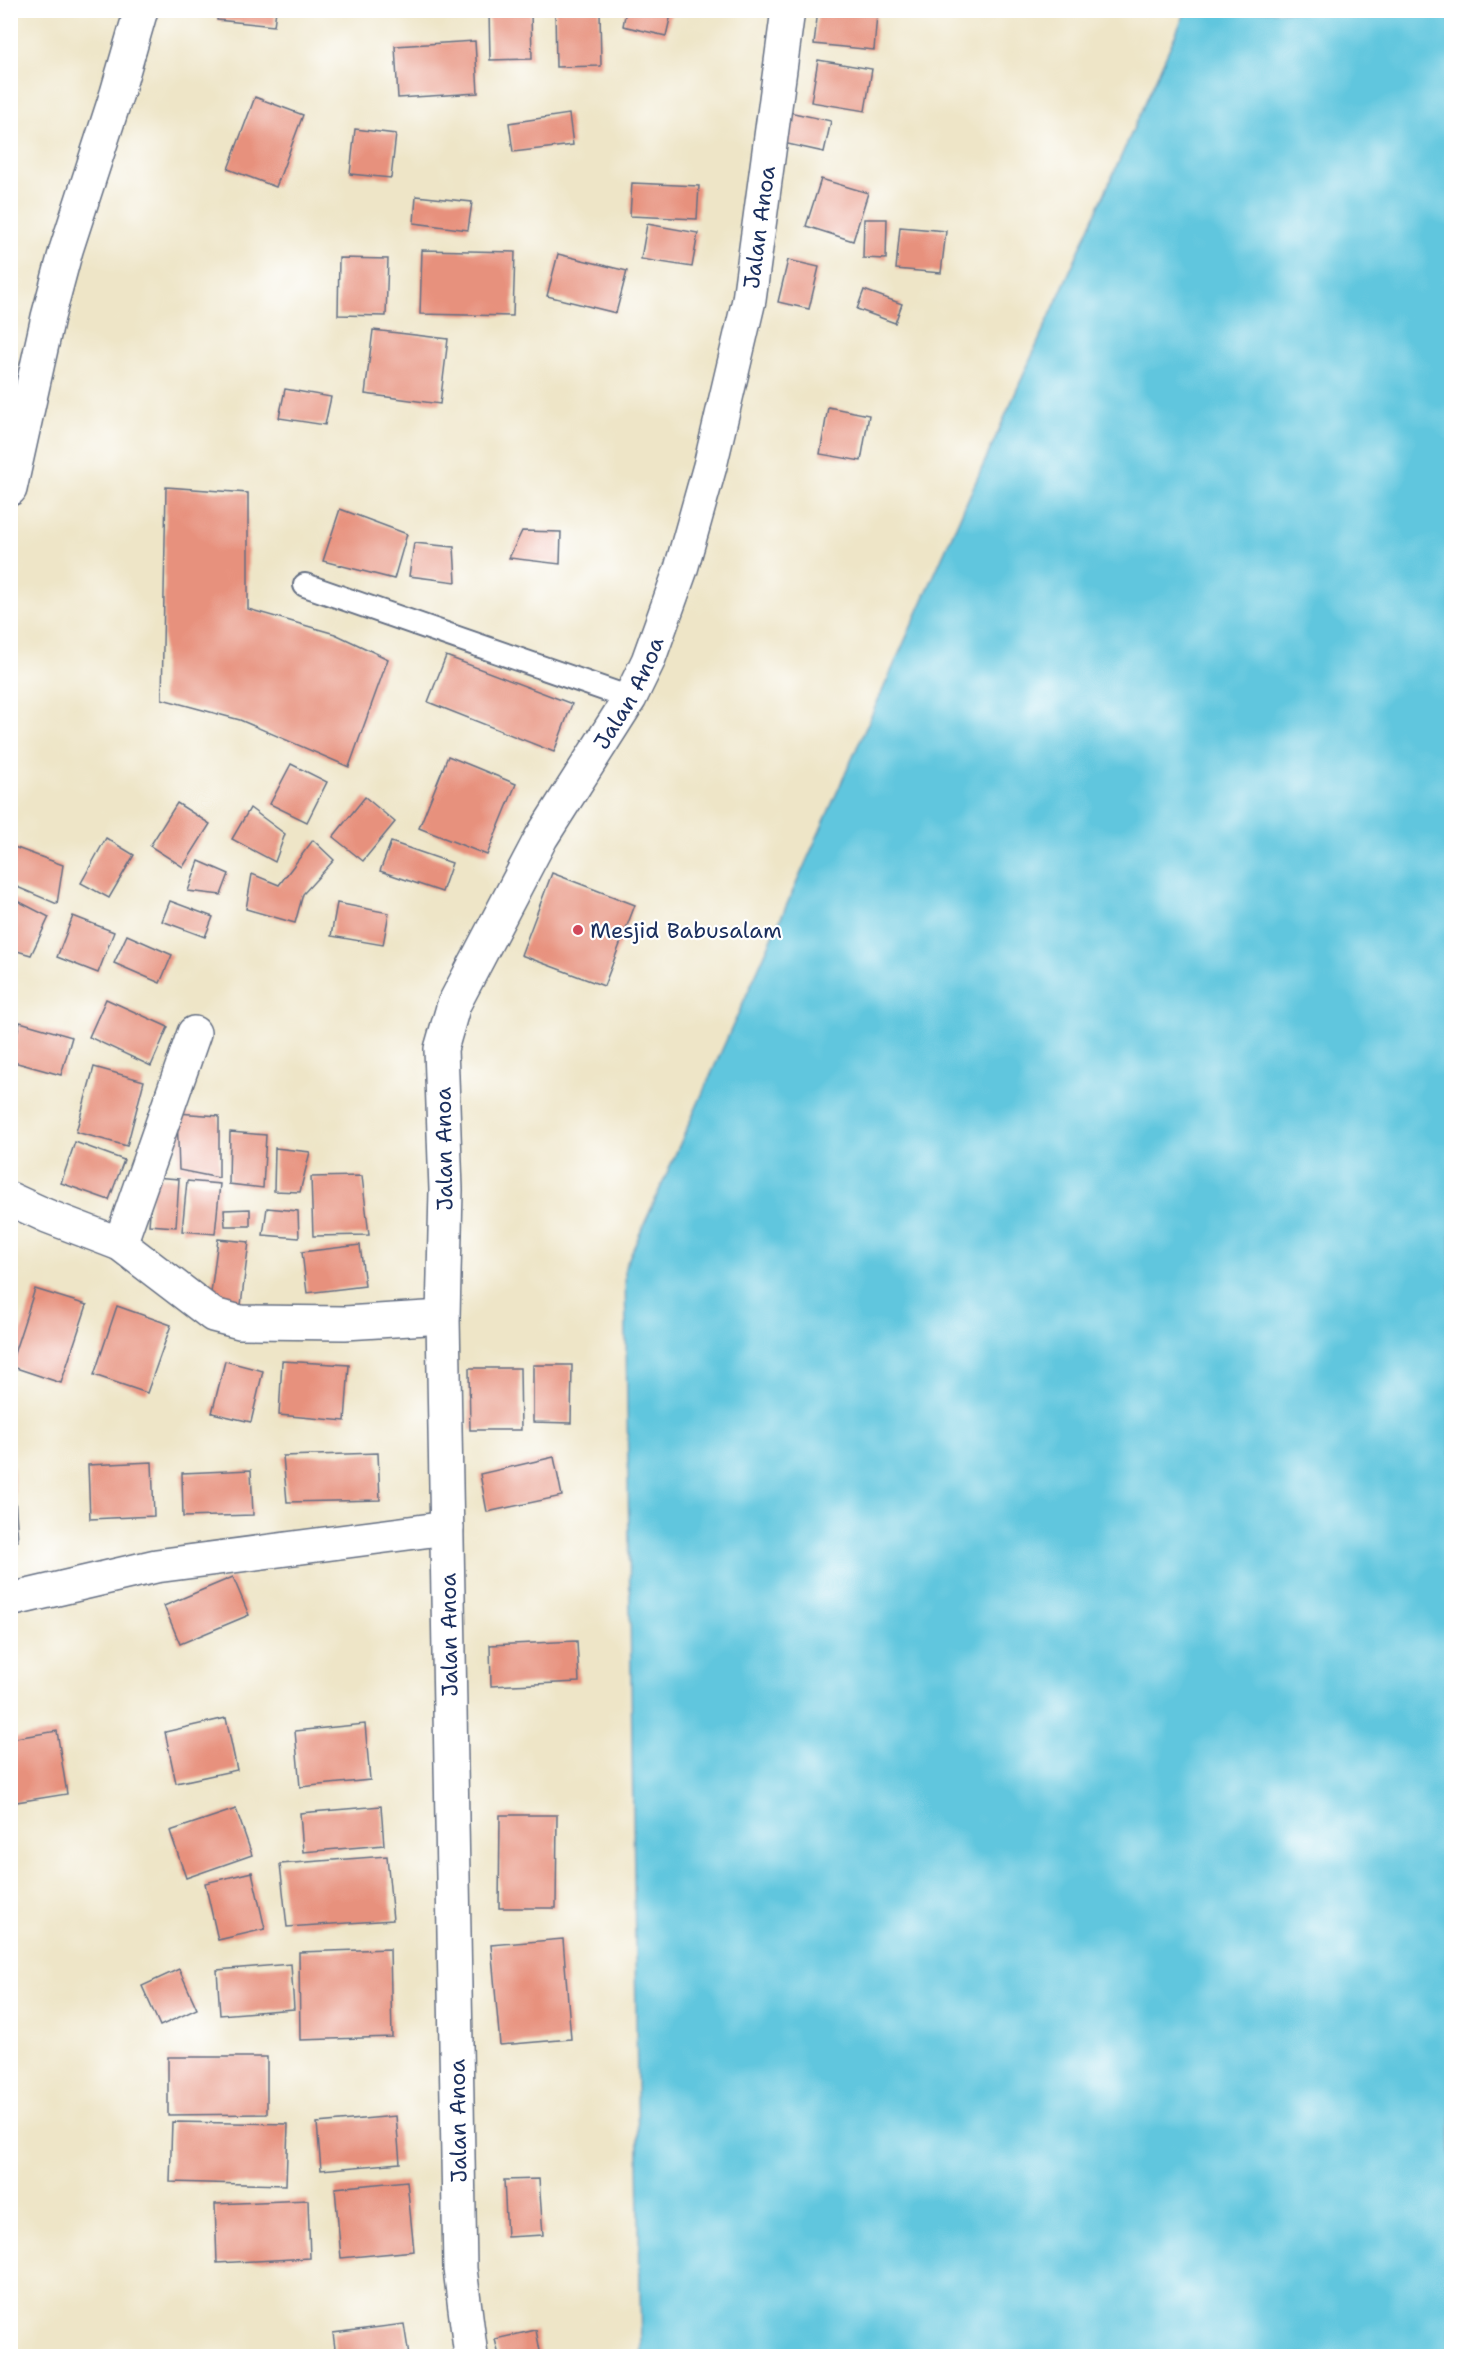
<svg xmlns="http://www.w3.org/2000/svg" width="1462" height="2367" font-family="'Shantell Sans',sans-serif">
	<style>
		.water { fill: #61c6de; stroke: #3e7a9e; stroke-width: 1.5 }
		.building { fill: #e7917d }
		.lines { fill: none; stroke-linecap: round; stroke-linejoin: round }
		.service-casing { stroke: #656f83; stroke-width: 26 }
		.minor-casing { stroke: #656f83; stroke-width: 36 }
		.trunk-casing { stroke: #656f83; stroke-width: 36 }
		.service { stroke: #fff; stroke-width: 22 }
		.minor { stroke: #fff; stroke-width: 33 }
		.trunk { stroke: #fff; stroke-width: 33 }
		.poi-dot { fill: #d1495b; stroke: #fff; stroke-width: 2 }
		.labels { text-anchor: middle; dominant-baseline: central; stroke-width: 4.5; stroke-linejoin: round; paint-order: stroke }
		.street-label { font-size: 22px; fill: #1b2f5e; stroke: #fff }
		.poi-label { font-size: 22px; fill: #1b2f5e; stroke: #fff; text-anchor: start }
	</style>
	<rect width="100%" height="100%" fill="#fff"/>
	<filter id="ink" filterUnits="userSpaceOnUse"><feTurbulence type="fractalNoise" baseFrequency=".0167" numOctaves="2"/><feDisplacementMap in="SourceGraphic" scale="12" xChannelSelector="R" yChannelSelector="G"/><feConvolveMatrix kernelMatrix="1 2 1 2 8 2 1 2 1" color-interpolation-filters="sRGB"/></filter>
	<filter id="wash" filterUnits="userSpaceOnUse"><feTurbulence type="fractalNoise" baseFrequency=".008" numOctaves="4" result="noise"/><feDisplacementMap in="SourceGraphic" scale="24" xChannelSelector="R" yChannelSelector="G"/><feGaussianBlur stdDeviation="1.35" result="paint"/><feColorMatrix in="noise" values="0 0 0 0 0 0 0 0 0 0 0 0 0 0 0 0 0 1.4 0 .05"/><feComposite in="paint" operator="in"/></filter>
	<g filter="url(#wash)">
		<rect width="100%" height="100%" fill="#eee5c7"/>
		<path class="water" d="M1186,11h265v2345h-810l-16,-1089z"/>
		<g id="blocks">
			<g class="building">
				<path d="M218,10h58l-2,16 -57,-6z"/>
				<path d="M489,10h42l1,49 -42,1z"/>
				<path d="M555,10h45l1,56 -45,1z"/>
				<path d="M626,10h46l-6,26 -43,-10z"/>
				<path d="M818,10l59,4 -3,36 -60,-6z"/>
				<path d="M475,41l3,52 -80,5 -3,-52z"/>
				<path d="M818,60l54,9 -7,42 -54,-9z"/>
				<path d="M255,97l48,18 -27,72 -48,-18z"/>
				<path d="M789,112l42,9 -7,31 -41,-9z"/>
				<path d="M569,114l4,31 -60,7 -4,-29z"/>
				<path d="M355,129l41,5 -5,44 -41,-4z"/>
				<path d="M821,179l47,14 -15,48 -47,-15z"/>
				<path d="M632,183l67,3 -2,33 -67,-3z"/>
				<path d="M416,196l56,6 -4,28 -54,-7z"/>
				<path d="M864,219h23l-1,40 -23,-1z"/>
				<path d="M647,224l51,9 -6,34 -51,-8z"/>
				<path d="M900,227l46,4 -5,42 -45,-4z"/>
				<path d="M422,250l93,2 -2,64 -93,-2z"/>
				<path d="M558,254l69,17 -11,42 -69,-17z"/>
				<path d="M339,258l49,1 -2,57 -48,-1z"/>
				<path d="M788,260l31,7 -10,42 -31,-7z"/>
				<path d="M864,290l38,14 -7,19 -38,-14z"/>
				<path d="M373,330l75,9 -8,65 -75,-10z"/>
				<path d="M285,389l46,8 -6,28 -46,-7z"/>
				<path d="M828,407l41,8 -8,46 -41,-7z"/>
				<path d="M166,487l82,6v116l87,25 53,25 -39,108 -109,-47 -78,-21z"/>
				<path d="M340,509l67,25 -13,45 -71,-18z"/>
				<path d="M522,531l39,1 -1,32 -51,-6z"/>
				<path d="M414,543l40,4 2,35 -47,-6z"/>
				<path d="M446,656l126,48 -18,48 -126,-50z"/>
				<path d="M448,756l68,28 -29,71 -68,-27z"/>
				<path d="M291,764l36,18 -20,40 -37,-18z"/>
				<path d="M365,797l30,25 -32,39 -30,-24z"/>
				<path d="M177,803l33,21 -27,43 -33,-21z"/>
				<path d="M250,808l35,26 -10,28 -43,-23z"/>
				<path d="M106,838l28,17 -25,43 -28,-15z"/>
				<path d="M313,840l21,20 -31,34 -8,29 -49,-14 6,-35 27,11z"/>
				<path d="M391,842l61,21 -10,29 -62,-21z"/>
				<path d="M14,847l49,18 -6,39 -47,-20v-24z"/>
				<path d="M199,861l30,13 -8,21 -33,-4z"/>
				<path d="M552,873l83,32 -31,81 -83,-31z"/>
				<path d="M10,897l39,20 -18,38 -21,-6z"/>
				<path d="M170,901l43,16 -8,20 -43,-16z"/>
				<path d="M337,903l52,10 -6,32 -52,-9z"/>
				<path d="M73,916l41,16 -16,41 -41,-16z"/>
				<path d="M127,935l45,20 -12,28 -46,-20z"/>
				<path d="M106,999l62,28 -17,39 -62,-29z"/>
				<path d="M20,1022l52,15 -11,38 -51,-14z"/>
				<path d="M94,1067l50,14 -17,65 -51,-14z"/>
				<path d="M177,1113l42,3v62l-40,-8z"/>
				<path d="M230,1132l36,3 -3,53 -34,-4z"/>
				<path d="M75,1142l49,18 -15,40 -48,-17z"/>
				<path d="M275,1148l35,4 -10,40 -26,-1z"/>
				<path d="M362,1176l7,59 -56,1 -2,-59z"/>
				<path d="M153,1177l26,2 -3,48 -27,-2z"/>
				<path d="M187,1181l33,3 -5,50 -33,-3z"/>
				<path d="M267,1208l31,3 1,27 -36,-3z"/>
				<path d="M250,1209v17h-25l-1,-16z"/>
				<path d="M218,1239l31,3 -8,63 -31,-4z"/>
				<path d="M360,1245l5,41 -58,7 -5,-41z"/>
				<path d="M35,1289l52,16 -26,78 -51,-17z"/>
				<path d="M117,1306l54,19 -24,68 -53,-18z"/>
				<path d="M225,1361l38,10 -12,51 -39,-9z"/>
				<path d="M282,1361l67,4 -4,56 -66,-6z"/>
				<path d="M533,1365h39l-1,58 -38,-1z"/>
				<path d="M469,1368h51l1,62h-51z"/>
				<path d="M378,1453l2,47 -93,2 -4,-46z"/>
				<path d="M554,1457l8,39 -75,16 -7,-38z"/>
				<path d="M152,1462l2,54 -64,3 -2,-54z"/>
				<path d="M10,1467h3l5,74h-8z"/>
				<path d="M251,1470l2,45 -70,2 -1,-44z"/>
				<path d="M233,1577l16,38 -69,29 -16,-38z"/>
				<path d="M577,1641l2,41 -88,4 -1,-41z"/>
				<path d="M226,1718l11,52 -61,13 -11,-51z"/>
				<path d="M365,1724l5,56 -70,7 -5,-56z"/>
				<path d="M57,1731l10,63 -57,9v-64z"/>
				<path d="M381,1806l3,39 -81,7 -3,-39z"/>
				<path d="M236,1809l16,46 -66,23 -16,-47z"/>
				<path d="M500,1815h57l-1,93h-57z"/>
				<path d="M387,1856l6,64 -106,7 -7,-63z"/>
				<path d="M252,1872l13,57 -47,11 -13,-57z"/>
				<path d="M563,1939l8,100 -71,6 -9,-100z"/>
				<path d="M390,1949l2,88 -92,3 -1,-88z"/>
				<path d="M291,1964l3,45 -74,6 -3,-45z"/>
				<path d="M179,1969l18,40 -37,17 -18,-40z"/>
				<path d="M168,2057h99v57l-99,1z"/>
				<path d="M396,2116l4,47 -79,7 -4,-47z"/>
				<path d="M172,2122l116,2 -2,61 -116,-3z"/>
				<path d="M539,2179l4,56 -36,2 -3,-57z"/>
				<path d="M407,2181l7,70 -73,7 -6,-70z"/>
				<path d="M308,2200l2,58 -93,5 -2,-59z"/>
				<path d="M404,2324l5,32h-73l-3,-23z"/>
				<path d="M536,2330l5,26h-42l-4,-17z"/>
			</g>
		</g>
	</g>
	<g filter="url(#ink)">
		<use href="#blocks" fill-opacity="0" stroke="#656f83" stroke-width="1.5"/>
		<g class="lines">
			<defs>
				<path id="service" d="M305,585l325,113"/>
				<g id="minor">
					<path d="M10,489l38,-172 18,-67 51,-157 24,-83"/>
					<path d="M10,1199l37,17 73,28 93,71 27,7 105,1 98,-6"/>
					<path d="M120,1244l74,-211"/>
					<path d="M10,1600l146,-34 291,-38"/>
				</g>
				<g id="trunk">
					<path id="s1" d="M471,2356l-11,-87 -17,-952 3,-127 -5,-141 13,-45 87,-166 89,-140 18,-37 33,-92 29,-103 39,-166 39,-290"/>
				</g>
			</defs>
			<use href="#service" class="service-casing"/>
			<use href="#minor" class="minor-casing"/>
			<use href="#trunk" class="trunk-casing"/>
			<use href="#service" class="service"/>
			<use href="#minor" class="minor"/>
			<use href="#trunk" class="trunk"/>
		</g>
	</g>
	<circle class="poi-dot" cx="578" cy="930" r="6"/>
	<g class="labels">
		<g class="street-label">
			<text stroke="none"><textPath href="#s1" startOffset="2198">Jalan Anoa</textPath></text>
			<text stroke="none"><textPath href="#s1" startOffset="1712">Jalan Anoa</textPath></text>
			<text transform="translate(444 1149) rotate(-91)">Jalan Anoa</text>
			<text transform="translate(449 1635) rotate(-91)">Jalan Anoa</text>
			<text transform="translate(458 2121) rotate(-91)">Jalan Anoa</text>
		</g>
		<g class="poi-label">
			<text x="590" y="930">Mesjid Babusalam</text>
		</g>
	</g>
	<rect width="1462" height="2367" fill="none" stroke="#fff" stroke-width="36"/>
</svg>
